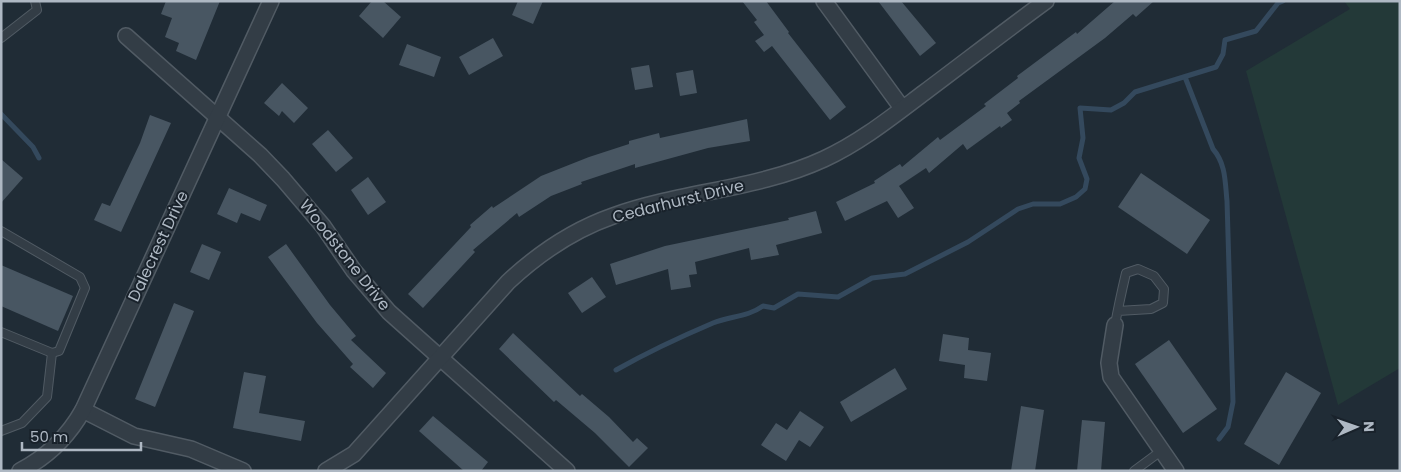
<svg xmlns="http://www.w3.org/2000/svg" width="1401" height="472" font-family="Poppins,sans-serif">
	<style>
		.green { fill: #233938 }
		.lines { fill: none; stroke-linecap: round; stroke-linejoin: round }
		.stream { stroke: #34495d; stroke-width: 5 }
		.building { fill: #485662 }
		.lane-casing { stroke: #515b64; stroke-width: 10 }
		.street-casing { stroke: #515b64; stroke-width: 18 }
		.lane { stroke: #333d46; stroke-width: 8 }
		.street { stroke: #333d46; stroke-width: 15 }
		.labels { text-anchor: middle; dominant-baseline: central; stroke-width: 4; stroke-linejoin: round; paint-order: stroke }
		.street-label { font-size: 16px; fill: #aeb8c3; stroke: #19222b }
	</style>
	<rect width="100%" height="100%" fill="#202c36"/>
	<path class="green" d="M1344,1h56v367l-62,37 -92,-334 104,-62z"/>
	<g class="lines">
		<g class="stream">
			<path d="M1185,77l28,72c13,15 12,33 14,52l6,201 -5,25 -9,12"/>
			<path d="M1,114l32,33 6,11"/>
			<path d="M616,370c32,-18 64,-33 97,-47 17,-7 35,-6 50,-17l11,2 24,-14 40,3 34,-19 33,-4 63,-32 50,-33 15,-5h27l16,-7 9,-8 2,-10 -8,-21 4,-20 -3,-30 31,2 13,-7 11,-11 81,-25 7,-13 2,-14 31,-9 22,-28 5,-2"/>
		</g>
	</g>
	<g class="building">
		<path d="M166,1h54l-24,59 -20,-9 3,-8 -14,-6 7,-19 -11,-4z"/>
		<path d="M372,1h11l18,16 -18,21 -24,-22z"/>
		<path d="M518,1h25l-10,23 -21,-9z"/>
		<path d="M742,1h24l23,31 -1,1 58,74 -16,13 -58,-74 -8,6 -9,-11 9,-6 -10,-13 3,-2z"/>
		<path d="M878,1h23l35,42 -16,13z"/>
		<path d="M1115,1h39l-18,16 -3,-3 -28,24 -86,63 1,2 -13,10 5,7 -11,8 -1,-2 -33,24 -4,-6 -34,29 -3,-5 -27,18 15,22 -16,10 -11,-17 -42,20 -9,-19 39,-19 -1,-2 26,-17 2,3 36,-30 2,3 46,-34 -2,-2 34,-26 -1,-2 59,-44 1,2z"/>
		<path d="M493,38l10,18 -34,19 -10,-18z"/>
		<path d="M407,44l34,13 -7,20 -35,-12z"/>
		<path d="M649,65l4,22 -18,3 -4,-22z"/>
		<path d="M693,70l4,23 -17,3 -4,-23z"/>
		<path d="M282,83l26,25 -14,15 -12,-12 -3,5 -15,-13z"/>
		<path d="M150,115l21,8 -50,109 -27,-12 8,-17 8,3 30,-63z"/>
		<path d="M747,119l3,22 -42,7 -73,20v-4l-54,18 1,2 -31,12 -32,21 -2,-4 -44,37 2,2 -52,56 -15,-14 63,-67 -1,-2 22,-19 1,2 48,-32 48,-19 40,-13v-3l30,-8 1,5z"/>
		<path d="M328,130l25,28 -17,14 -24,-28z"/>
		<path d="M1,159l22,19 -22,25z"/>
		<path d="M1141,173l69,47 -23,34 -69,-47z"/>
		<path d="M368,177l18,25 -18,13 -17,-25z"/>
		<path d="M229,188l38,17 -7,16 -19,-8 -4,10 -20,-9z"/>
		<path d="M816,211l6,22 -46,12 3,10 -28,5 -2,-12 -54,14 2,12 -8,1 2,12 -20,3 -3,-21 -52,16 -6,-21 55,-18 124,-26 -1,-2z"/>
		<path d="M202,244l19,8 -12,28 -19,-8z"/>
		<path d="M286,244l44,61 26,31 -5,4 35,33 -13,15 -23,-21 3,-3 -36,-41 -49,-66z"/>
		<path d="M1,265l72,31 -15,35 -57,-25z"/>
		<path d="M592,277l14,20 -24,16 -14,-20z"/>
		<path d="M174,303l20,8 -39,96 -20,-8z"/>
		<path d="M513,333l67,63 2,-2 27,23 24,25 4,-4 11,10 -19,19 -34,-34 -39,-33 -2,2 -55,-53z"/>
		<path d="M943,334l26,4 -1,12 23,3 -4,28 -23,-3 1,-13 -26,-4z"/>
		<path d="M1169,340l48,69 -34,24 -48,-69z"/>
		<path d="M895,368l12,21 -56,33 -11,-20z"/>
		<path d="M244,372l22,4 -7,37 46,8 -4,20 -68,-13z"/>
		<path d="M1286,372l35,21 -42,72 -35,-21z"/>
		<path d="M1021,406l23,4 -9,61h-24z"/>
		<path d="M800,411l24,16 -14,20 -11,-7 -13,21 -25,-16 15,-22 11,7z"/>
		<path d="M433,416l55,46 -7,9h-17l-45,-40z"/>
		<path d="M1082,420l23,2 -4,49h-24z"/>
	</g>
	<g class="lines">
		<defs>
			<g id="lane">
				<path d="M1,38l36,-28 -2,-9"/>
				<path d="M1,231l79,46 5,11 -26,63 -7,2 -51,-21"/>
				<path d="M1115,325c3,-17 7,-35 11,-52l12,-4 16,7 10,13 -1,14 -12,6 -33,2"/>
				<path d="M1,431l21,-8 25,-26 5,-44"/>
				<path d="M1134,471l27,-20"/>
			</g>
			<g id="street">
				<path d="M824,1l78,107"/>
				<path d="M126,36l134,119 23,24 40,47 31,45 35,41 178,159"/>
				<path d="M1115,325l-6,38 2,14 65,94"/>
				<path d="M83,410l51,26 57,13 52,22"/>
				<path d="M20,471c27,-14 49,-36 63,-61l188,-409"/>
				<path d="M326,471l28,-17 154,-172c31,-29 65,-52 105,-66 69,-25 144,-26 211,-57 37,-17 69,-43 101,-67 40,-30 80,-61 121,-91"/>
			</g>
		</defs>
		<use href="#lane" class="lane-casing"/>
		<use href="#street" class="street-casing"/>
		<use href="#lane" class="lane"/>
		<use href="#street" class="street"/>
	</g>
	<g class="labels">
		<g class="street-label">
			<text transform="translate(678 201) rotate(-14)">Cedarhurst Drive</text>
			<text transform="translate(158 246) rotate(-65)">Dalecrest Drive</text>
			<text transform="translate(345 255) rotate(52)">Woodstone Drive</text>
		</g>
	</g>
	<rect width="1401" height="472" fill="none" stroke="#aeb8c3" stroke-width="5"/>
	<g transform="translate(1356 427) rotate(88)" stroke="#19222b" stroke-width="4" paint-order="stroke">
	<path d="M0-4L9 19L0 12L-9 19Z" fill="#aeb8c3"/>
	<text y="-8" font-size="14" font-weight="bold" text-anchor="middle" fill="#aeb8c3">N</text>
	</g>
	<path d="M22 442v8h119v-8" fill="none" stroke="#aeb8c3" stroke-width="2.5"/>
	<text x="30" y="442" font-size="15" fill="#aeb8c3" stroke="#19222b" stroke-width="4" paint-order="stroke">50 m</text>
</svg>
